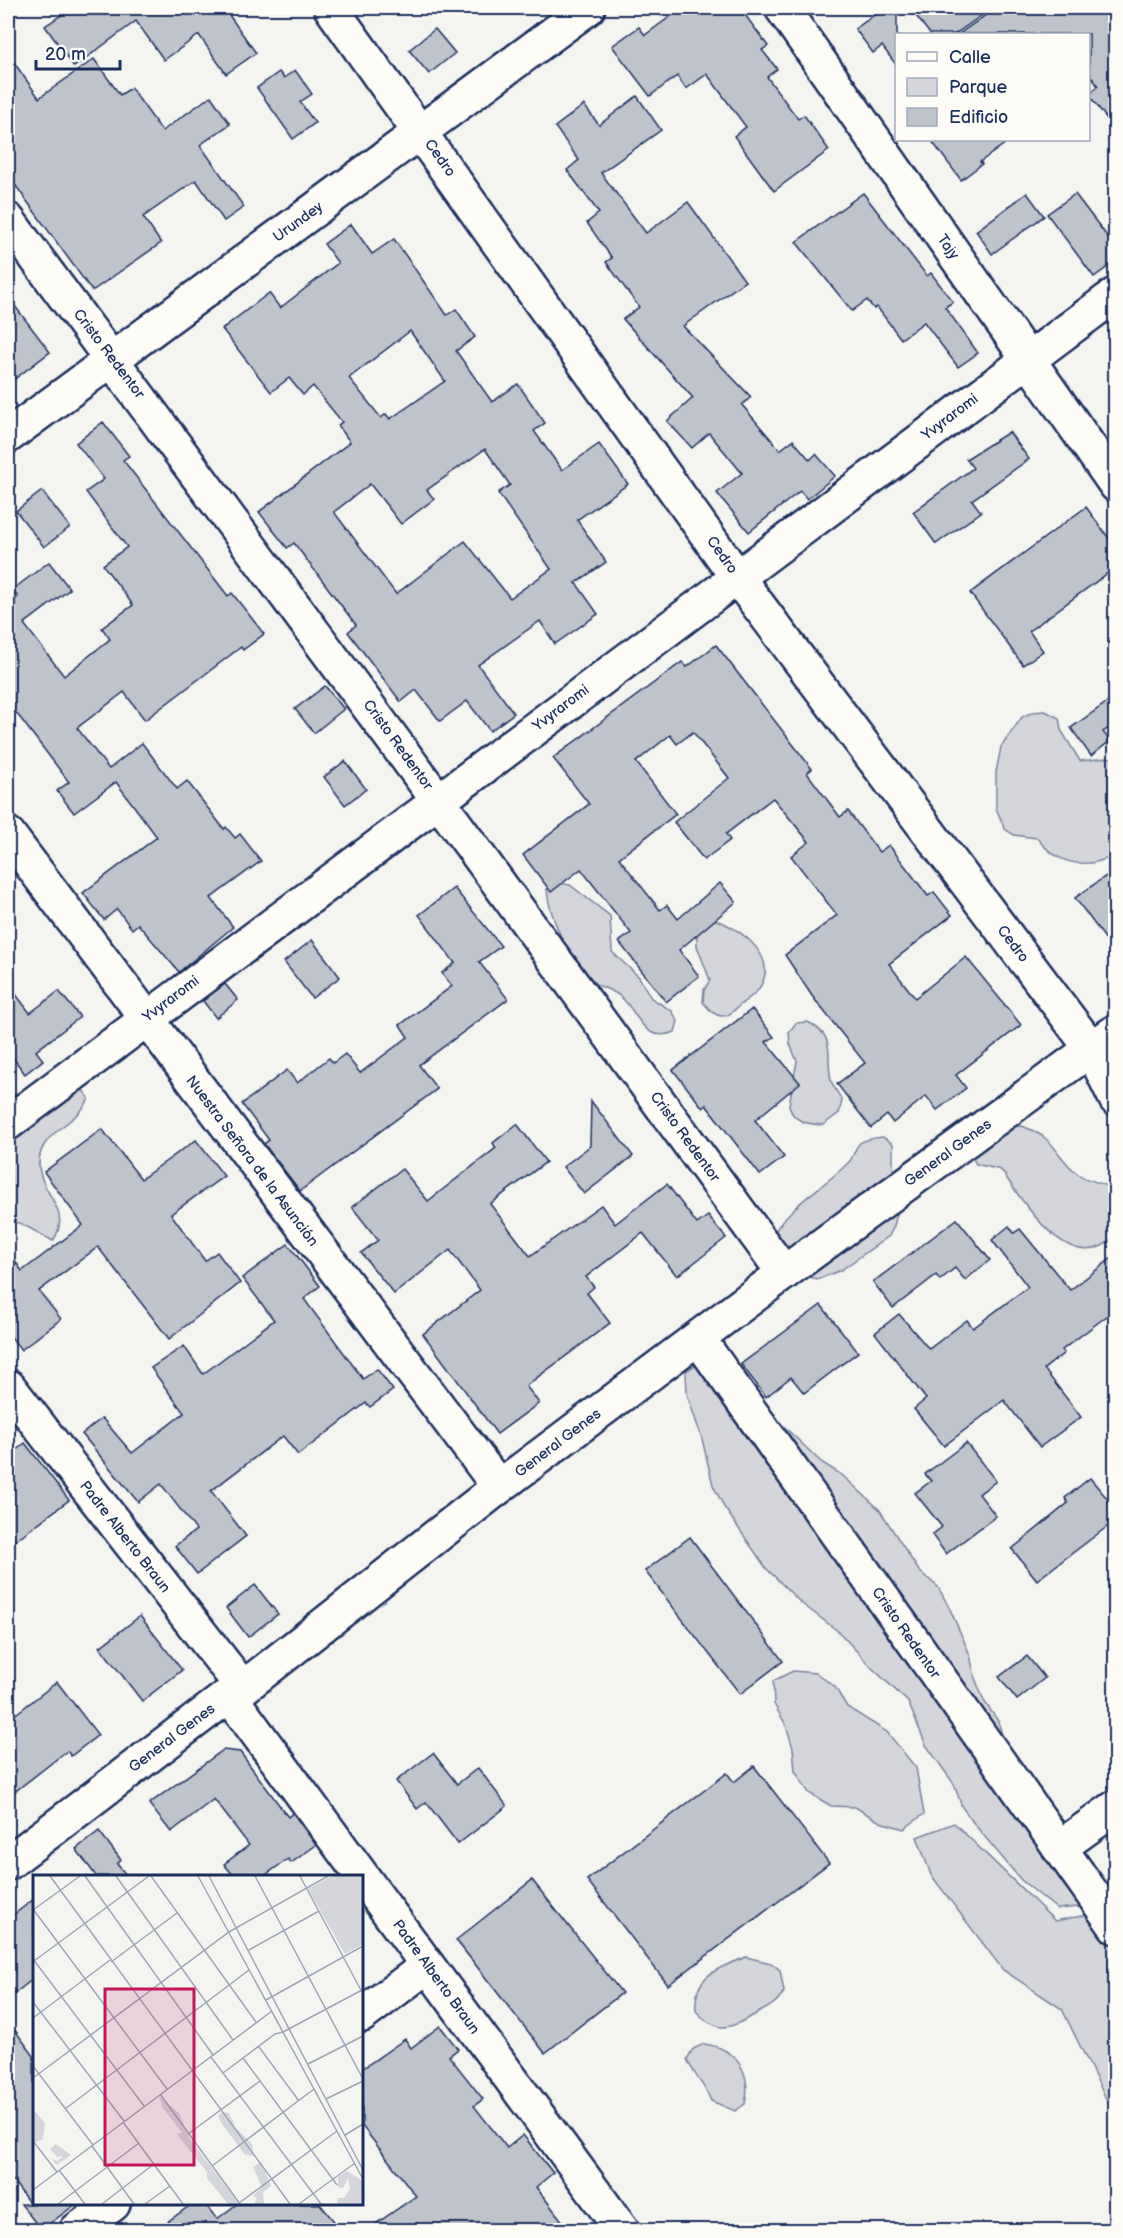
<svg xmlns="http://www.w3.org/2000/svg" width="1123" height="2238" font-family="'Balsamiq Sans',sans-serif">
	<style>
		.green { fill: #d4d6db; stroke: #78829c; stroke-width: 1.5 }
		.building { fill: #bfc3cc; stroke: #1b2f5e; stroke-width: 1.5; fill-rule: evenodd }
		.lines { fill: none; stroke-linecap: round; stroke-linejoin: round }
		.minor-casing { stroke: #1b2f5e; stroke-width: 38 }
		.minor { stroke: #fdfcf7; stroke-width: 33 }
		.labels { text-anchor: middle; dominant-baseline: central; stroke-width: 6; stroke-linejoin: round; paint-order: stroke }
		.street-label { font-size: 15px; fill: #1b2f5e; stroke: #fdfcf7 }
		.inset-road { fill: none; stroke: #9da5b6; stroke-width: 1.5 }
		.view { fill: #c2185b; fill-opacity: 0.15; stroke: #c2185b; stroke-width: 3 }
		.inset-edge { fill: none; stroke: #1b2f5e; stroke-width: 3 }
	</style>
	<rect width="100%" height="100%" fill="#f4f4f1"/>
	<filter id="ink" filterUnits="userSpaceOnUse"><feTurbulence type="fractalNoise" baseFrequency=".0167" numOctaves="2"/><feDisplacementMap in="SourceGraphic" scale="12" xChannelSelector="R" yChannelSelector="G"/><feConvolveMatrix kernelMatrix="1 2 1 2 8 2 1 2 1" color-interpolation-filters="sRGB"/></filter>
	<g filter="url(#ink)">
		<g class="green">
			<path d="M1045,711l14,7 2,12 19,31 35,-4v98c-30,15 -57,10 -78,-17l-23,-3 -9,-6 -9,-21v-36l5,-25 21,-30 11,-5z"/>
			<path d="M558,883l12,2 40,31 2,36 27,25 12,21 21,13 6,10 -3,11c-32,12 -35,-17 -53,-34 -9,-9 -22,-10 -32,-17 -19,-14 -42,-69 -43,-92z"/>
			<path d="M714,919c26,9 68,39 44,71 -5,6 -12,10 -18,15 -6,5 -11,12 -19,11 -8,-1 -14,-9 -18,-14l1,-12 6,-10 -13,-34v-13z"/>
			<path d="M808,1022c30,16 17,31 23,58 2,8 8,13 11,21l-3,12 -16,12c-15,-1 -31,-3 -34,-20l8,-44 -7,-17 -1,-12 7,-9z"/>
			<path d="M82,1089l7,9c-10,26 -50,33 -50,65 0,32 35,46 14,78l-31,-17 -14,-4v-109z"/>
			<path d="M1022,1126c36,13 32,29 56,48 11,9 30,7 36,20 5,10 1,30 1,42 -44,46 -92,-35 -114,-66l-25,-6 -5,-9 38,-28z"/>
			<path d="M883,1137l10,7v24l7,34 -6,24 -5,10 -48,34 -22,9 -35,-6 -15,-31c18,-37 51,-51 79,-79 6,-5 6,-15 12,-20 7,-5 15,-5 23,-6z"/>
			<path d="M706,1358l61,52 54,52 21,13 37,34 40,62 19,16 12,22 20,46 5,23 9,23 14,20 7,24 87,141 -13,21 -22,2 -36,-29 -46,-55 -13,-18 -8,-23 -28,-39 -18,-43 -36,-34 -33,-36 -38,-29 -35,-35 -42,-61 -11,-22 -11,-46 -15,-45 -1,-23z"/>
			<path d="M793,1671l23,2 19,14 12,20 40,25 29,36 8,46 -20,15 -24,-7 -25,-15 -24,-1 -22,-13 -14,-22 -2,-23 -7,-23 -12,-21 -1,-23z"/>
			<path d="M954,1823l101,98 42,-8 18,27v177l-53,-108 -59,-39 -72,-95 -14,-38z"/>
			<path d="M746,1957l25,6 9,7 4,22c-8,13 -17,16 -30,23 -24,13 -36,20 -58,-4 -3,-37 22,-42 50,-54z"/>
			<path d="M704,2044c33,4 48,29 41,60l-10,7 -24,-10c-6,-16 -18,-27 -24,-42l6,-10z"/>
		</g>
		<g class="building">
			<path d="M72,8h152l32,45 -30,21 -27,-39 -35,25 -28,-39 -62,46 -29,-41z"/>
			<path d="M682,8h58l28,38 -6,4 15,19 -10,8 31,42 6,-4 25,35 -55,41 -40,-55 12,-9 -39,-53 -21,15 -9,-13 -27,20 -38,-50 27,-19 6,8z"/>
			<path d="M884,8h13v58l-15,-20 -9,7 -18,-24z"/>
			<path d="M910,8h82l-37,26h-25z"/>
			<path d="M996,8h120v123l-27,-36 9,-9 -9,-13v-39h-130z"/>
			<path d="M435,29l20,24 -26,21 -20,-24z"/>
			<path d="M8,54l31,44 55,-39 26,36 11,-7 31,43 49,-35 19,28 -30,21 44,62 -20,14 -28,-41 -53,37 18,26 -69,48 -84,-116z"/>
			<path d="M295,70l17,24 -12,8 15,21 -22,16 -36,-51 22,-16 5,6z"/>
			<path d="M637,96l24,34 -60,43 45,60 42,-31 57,79 -62,45 68,71 -9,8 38,45 13,-10 17,20 6,-6 19,22 -28,23 -7,-8 -51,41 -32,-39 25,-20 -33,-40 -17,15 -25,-27 26,-23 -70,-79 16,-12 -33,-45 6,-4 -25,-35 12,-10 -32,-43 12,-10 -24,-33 29,-22 15,20z"/>
			<path d="M931,140h79l-30,22 2,2 -21,16z"/>
			<path d="M863,193l64,83 4,-3 22,29 -8,5 33,46 -20,14 -34,-45 -23,17 -24,-32 -3,2 -7,-9 -15,11 -56,-69z"/>
			<path d="M1027,193l17,23 -52,38 -16,-23z"/>
			<path d="M1075,194l41,54v13l-22,16 -47,-63z"/>
			<path d="M351,224l21,30 22,-15 53,76 9,-6 19,28 -19,14 36,51 26,-18 27,39 -11,8 28,39 37,-26 29,40 -51,36 29,42 -30,21 22,31 -43,30 -15,-23 -62,44 36,48 -24,18 -23,-30 -27,20 -24,-31 -15,12 -53,-70 8,-7 -62,-82 -7,5 -28,-36 91,-70 -12,-17 4,-3 -29,-36 -10,9 -14,-17 -18,14 -49,-63 47,-36 11,15 58,-45 -14,-19zM410,331l35,50 -55,38 -4,-5 -5,4 -32,-40zM485,449l25,36 -12,8 53,76 -41,29 -45,-57 -69,53 -62,-82 36,-28 31,40 33,-25 -7,-9z"/>
			<path d="M8,297l42,55 -42,32z"/>
			<path d="M103,422l26,34 -6,4 105,136 4,-3 32,41 -21,16 -2,-3 -96,73 -21,-28 -47,36 32,41 33,-26 35,46 10,-8 37,48 2,-2 9,11 5,-4 21,27 -50,37 22,29 -54,45 -41,-48 -6,5 -15,-20 -13,11 -21,-27 74,-56 -41,-55 -42,31 -17,-22 12,-9 -61,-80v-100l1,2 9,-7 -6,-7 37,-28 21,27 -46,35 40,52 46,-37 -8,-11 31,-23 -30,-40 24,-18 -41,-55 18,-13 -28,-36z"/>
			<path d="M1009,432l20,27 -57,41 9,12 -45,32 -23,-32 60,-44 -7,-9z"/>
			<path d="M42,491l28,36 -26,20 -28,-36z"/>
			<path d="M1086,507l30,41v19l-87,64 14,20 -20,14 -53,-72z"/>
			<path d="M716,645l96,124 -5,4 33,44 8,-6 31,41 10,-7 39,51 6,-4 18,23 -63,49 26,34 51,-41 55,68 -65,50 10,13 -29,22 -11,-14 -33,27 -6,-8 -16,13 -34,-44 28,-21 -53,-67 -27,-41 52,-40 -46,-59 18,-14 -36,-44 -47,36 4,6 -26,20 -30,-38 55,-44 -36,-46 -16,12 -7,-9 -34,27 40,52 -57,44 41,52 7,-5 11,14 42,-36 16,19 -57,48 20,26 -33,26 -47,-60 12,-9 -50,-64 -30,23 -28,-37 66,-51 -36,-46 129,-96 5,5z"/>
			<path d="M325,686l19,23 -30,24 -19,-24z"/>
			<path d="M1116,696v27l-13,9 7,9 -19,15 -20,-28z"/>
			<path d="M345,761l21,28 -21,16 -21,-28z"/>
			<path d="M1106,876l10,12v65l-41,-55z"/>
			<path d="M454,888l47,58 -22,16 29,37 -89,66 18,24 -137,102 -36,-47 5,-4 -27,-36 45,-34 10,13 32,-25 4,5 12,-9 15,19 48,-36 -8,-12 52,-39 -10,-13 13,-10 -36,-48z"/>
			<path d="M312,940l28,37 -28,21 -28,-36z"/>
			<path d="M8,984l22,29 29,-22 21,26 -44,34 7,9 -18,14 -17,-23z"/>
			<path d="M225,984l13,16 -22,18 -13,-17z"/>
			<path d="M752,1009l22,28 -8,5 34,41 -45,37 29,37 -24,18 -54,-70 -3,3 -30,-38z"/>
			<path d="M591,1101l42,55 -49,38 -21,-27 27,-21z"/>
			<path d="M517,1124l29,38 -56,42 40,52 71,-51 14,19 52,-40 30,40 11,-8 18,22 -49,38 -34,-43 -57,44 8,10 -7,6 23,30 -84,63 13,17 -42,31 -74,-100 57,-44 -30,-40 -56,44 -33,-41 17,-13 -26,-33 50,-38 26,32 68,-53 -3,-5z"/>
			<path d="M102,1129l39,50 55,-39 28,36 -53,38 34,47 12,-9 23,31 -71,56 -71,-92 -59,44 22,28 -40,31 -13,-17v-82l14,20 61,-46 -39,-53z"/>
			<path d="M957,1219l33,41 -25,20 -10,-12 -15,12 -4,-5 -43,33 -20,-26z"/>
			<path d="M1009,1226l5,7 6,-4 50,61 46,-35v54l-54,41 2,3 -20,16 37,48 -41,30 -36,-47 -60,46 -30,-37 12,-10 -51,-66 24,-19 30,35 38,-29 6,8 55,-41 -36,-47z"/>
			<path d="M288,1244l32,42 -16,13 59,80 14,-10 16,21 -23,17 -4,-4 -68,52 -15,-19 -72,55 35,45 -49,38 -22,-28 21,-16 -35,-46 -23,18 -56,-68 20,-16 30,35 52,-40 -33,-45 33,-22 19,28 71,-54 -32,-42z"/>
			<path d="M821,1305l37,47 -54,41 -13,-16 -25,20 -25,-33z"/>
			<path d="M25,1443l44,57 -61,46v-89z"/>
			<path d="M966,1443l30,38 -17,13 17,22 -50,38 -14,-19 10,-8 -27,-34 16,-12 -6,-7z"/>
			<path d="M1090,1478l26,31v11l-79,60 -25,-31 56,-46 -3,-5z"/>
			<path d="M690,1537l93,124 -43,33 -95,-123z"/>
			<path d="M255,1585l23,29 -30,23 -22,-29z"/>
			<path d="M140,1616l42,54 -40,31 -42,-54z"/>
			<path d="M1027,1656l18,22 -28,22 -18,-23z"/>
			<path d="M57,1682l41,53 -27,21 -4,-5 -59,46v-77z"/>
			<path d="M223,1750l17,2 48,65 5,-4 23,32 -25,18 -3,-4 -24,17h-30l-10,-12 25,-19 -35,-46 -43,33 -22,-28z"/>
			<path d="M433,1753l24,31 21,-16 29,38 -49,38 -32,-42 -9,7 -21,-28z"/>
			<path d="M754,1766l75,97 -161,122 -81,-105 140,-107 7,9z"/>
			<path d="M99,1831l22,29 -4,4 10,12h-31l-20,-27z"/>
			<path d="M532,1880l90,113 -77,60 -89,-113z"/>
			<path d="M34,1899v79l-26,21v-80z"/>
			<path d="M8,2021l26,35v148h42l-35,26 -20,-26h9l-22,-30z"/>
			<path d="M440,2026l18,23 -9,7 34,43 -9,7 33,42 16,-13 30,38 -17,14 33,43h-202l49,-34 -54,-70v-57l43,-30 6,9z"/>
			<path d="M192,2204h13l12,15 20,-15h83l21,26h-185z"/>
		</g>
		<g class="lines">
			<defs>
				<g id="minor">
					<path d="M331,8l406,569 354,471 25,51"/>
					<path d="M782,8l334,477"/>
					<path d="M8,220l429,579 347,474"/>
					<path d="M8,436l580,-428"/>
					<path d="M8,834l491,653"/>
					<path d="M8,1123l1108,-829"/>
					<path d="M698,1338l418,589"/>
					<path d="M8,1386l235,302"/>
					<path d="M229,1695l393,535"/>
					<path d="M1059,1848l57,-41"/>
					<path d="M8,1863l221,-168 14,-7 256,-201 285,-214 332,-242"/>
					<path d="M362,2015l65,-49"/>
					<path d="M77,2230l36,-26"/>
				</g>
			</defs>
			<use href="#minor" class="minor-casing"/>
			<use href="#minor" class="minor"/>
		</g>
	</g>
	<g class="labels">
		<g class="street-label">
			<text transform="translate(440 158) rotate(55)">Cedro</text>
			<text transform="translate(298 222) rotate(-36)">Urundey</text>
			<text transform="translate(948 247) rotate(55)">Tajy</text>
			<text transform="translate(109 354) rotate(53)">Cristo Redentor</text>
			<text transform="translate(950 417) rotate(-37)">Yvyraromi</text>
			<text transform="translate(722 555) rotate(55)">Cedro</text>
			<text transform="translate(561 708) rotate(-37)">Yvyraromi</text>
			<text transform="translate(398 745) rotate(54)">Cristo Redentor</text>
			<text transform="translate(1013 944) rotate(53)">Cedro</text>
			<text transform="translate(171 999) rotate(-37)">Yvyraromi</text>
			<text transform="translate(685 1137) rotate(54)">Cristo Redentor</text>
			<text transform="translate(948 1153) rotate(-36)">General Genes</text>
			<text transform="translate(252 1161) rotate(53)">Nuestra Señora de la Asunción</text>
			<text transform="translate(558 1443) rotate(-37)">General Genes</text>
			<text transform="translate(125 1537) rotate(52)">Padre Alberto Braun</text>
			<text transform="translate(906 1633) rotate(55)">Cristo Redentor</text>
			<text transform="translate(172 1738) rotate(-37)">General Genes</text>
			<text transform="translate(436 1977) rotate(54)">Padre Alberto Braun</text>
		</g>
	</g>
	<g transform="translate(33 1875)">
		<rect width="330" height="330" fill="#f4f4f1"/>
		<path d="M298,1h32v68l-18,10 -37,-65zM126,221l20,17 11,26 49,65h-11l-21,-26v-6l-29,-36 -1,-3h5l-20,-26zM0,234l12,14 -2,16 -9,4zM189,237l7,1 7,15 16,16 2,12 -9,-1 -23,-31 -4,-8zM23,269l15,11 -14,10 -6,-6 7,2 5,-5 -6,1 -7,-8zM228,287l10,24 -8,6 1,12h-10l3,-6 -4,-2 9,-9 -9,-20zM314,296l16,10 -2,23h-24l1,-6h6l6,-9 -2,-11 -5,10 -5,-1v-10z" fill="#d4d6db"/>
		<path class="inset-road" d="M17,1l240,328M52,1l128,179M83,1l117,164M118,1l105,146M165,1l165,303M176,1l154,294M222,1l108,203M267,1l63,118M0,34l134,180M0,35l47,-34M216,75l70,-39M0,84l111,147M1,86l115,-85M78,87l66,-49M233,125l97,-54M0,127l91,119M0,143l77,-58M250,157l79,-42M226,172l40,54M178,182l110,147M210,183l94,127M275,189l55,-28M0,191l60,79M190,198l52,-39 8,-2M0,203l196,-146 99,-56M127,219l80,110M293,224l37,-18M32,234l184,-139M90,247l60,82M155,259l72,-53M312,260l18,-11M0,266l24,31M59,271l42,58M179,291l102,-77M26,295l26,34M0,315l239,-179M206,328l98,-72M25,329l81,-61M69,329l52,-40M112,329l25,-18M266,329l56,-41"/>
		<path class="view" d="M72,114h89v176h-89z"/>
		<rect width="330" height="330" class="inset-edge"/>
	</g>
	<rect width="1123" height="2238" fill="none" stroke="#fdfcf7" stroke-width="30"/>
	<rect x="15" y="15" width="1093" height="2208" fill="none" stroke="#1b2f5e" stroke-width="2" filter="url(#ink)"/>
	<rect x="895" y="33" width="195" height="108" fill="#fdfcf7" stroke="#a3aaba" stroke-width="1.5"/>
	<rect x="907" y="52" width="30" height="9" fill="#fdfcf7" stroke="#a3aaba" stroke-width="1.5"/>
	<text x="949" y="63" font-size="18" fill="#1b2f5e">Calle</text>
	<rect x="907" y="78" width="30" height="18" fill="#d4d6db" stroke="#a3aaba" stroke-width="1.5"/>
	<text x="949" y="93" font-size="18" fill="#1b2f5e">Parque</text>
	<rect x="907" y="108" width="30" height="18" fill="#bfc3cc" stroke="#a3aaba" stroke-width="1.5"/>
	<text x="949" y="123" font-size="18" fill="#1b2f5e">Edificio</text>
	<path d="M36 60v9h84v-9" fill="none" stroke="#1b2f5e" stroke-width="3"/>
	<text x="45" y="60" font-size="18" fill="#1b2f5e" stroke="#fdfcf7" stroke-width="4.5" paint-order="stroke">20 m</text>
</svg>
